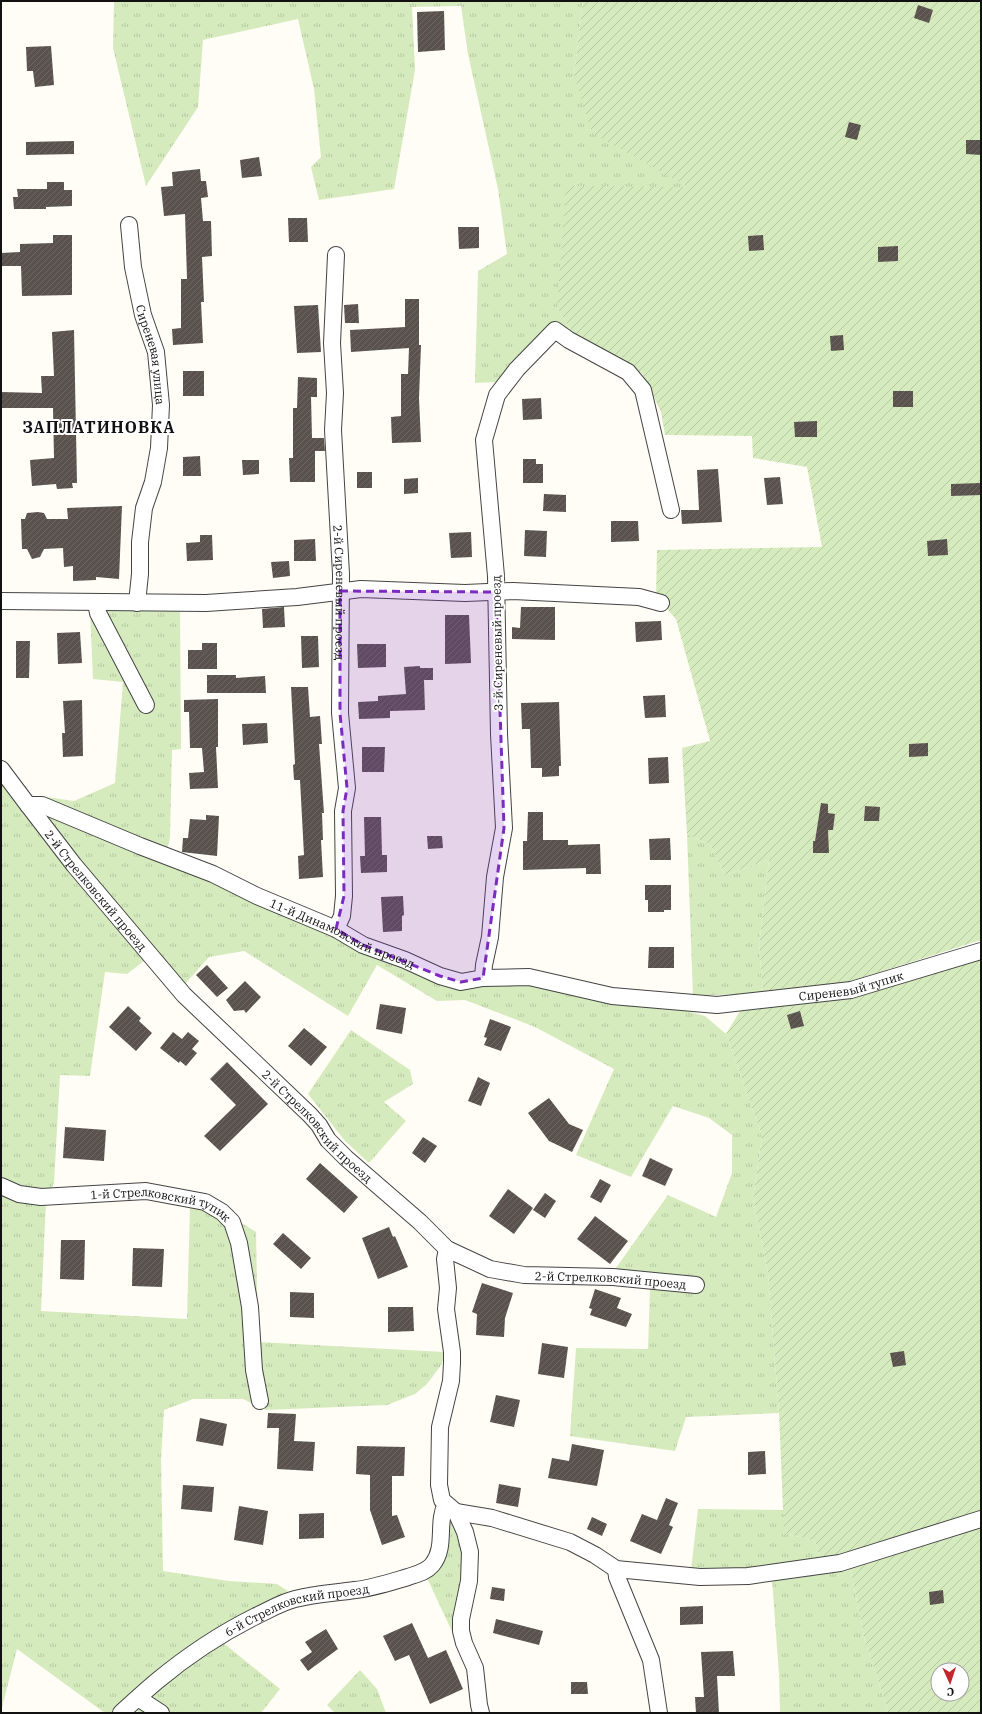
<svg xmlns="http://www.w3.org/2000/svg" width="982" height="1714" font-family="'IBM Plex Serif',serif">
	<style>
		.grass { fill: url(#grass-tufts) }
		.garden { fill: url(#garden-furrows); fill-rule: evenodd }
		.building { fill: url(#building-hatch) }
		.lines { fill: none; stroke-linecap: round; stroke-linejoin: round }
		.minor-casing { stroke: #444; stroke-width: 18 }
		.minor { stroke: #fff; stroke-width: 16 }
		.marked { fill: #7b2cbf; fill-opacity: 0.2; stroke: #7b2cbf; stroke-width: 3; stroke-dasharray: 8 5; stroke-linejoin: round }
		.labels { text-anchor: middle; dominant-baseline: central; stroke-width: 4; stroke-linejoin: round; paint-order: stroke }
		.street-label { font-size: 12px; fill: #111; stroke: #fff }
		.district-label { font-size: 16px; font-weight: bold; letter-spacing: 1px; fill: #111; stroke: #fff }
	</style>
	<defs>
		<pattern id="grass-tufts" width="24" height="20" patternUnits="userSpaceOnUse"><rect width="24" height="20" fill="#d5ebbd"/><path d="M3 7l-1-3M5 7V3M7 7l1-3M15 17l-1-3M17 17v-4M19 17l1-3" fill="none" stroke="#b6c8a1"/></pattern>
		<pattern id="garden-furrows" width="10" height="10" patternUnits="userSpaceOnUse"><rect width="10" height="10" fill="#d5ebbd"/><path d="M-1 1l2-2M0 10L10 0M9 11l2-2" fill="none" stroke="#b6c8a1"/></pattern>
		<pattern id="building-hatch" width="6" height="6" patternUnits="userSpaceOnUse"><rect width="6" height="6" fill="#5a524d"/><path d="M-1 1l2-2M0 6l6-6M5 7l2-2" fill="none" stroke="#6d6662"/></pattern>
	</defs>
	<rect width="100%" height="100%" fill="#fffdf5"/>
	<g class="grass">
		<path d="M114,1h469l-9,74 114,112 -131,121 15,24 -18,9 -41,40 -38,2 3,-112 29,-17 -9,-65 -30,-135 -7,-48 -49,1 3,63 -21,119 -75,11 -8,-33 10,-10 -7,-68 -16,-70 -95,21 -5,67 -52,79 -33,-138z"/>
		<path d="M90,609h90l1,140 -9,1 -2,87 -3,15 -123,-51 2,-4 28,4 41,-18 8,-101 -30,-3z"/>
		<path d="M1,781l71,96 72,84 -17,13 -22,-2 -15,104 -30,-1 -6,108 -8,19 -5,109 146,8 3,-113 42,11 24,15 2,110 186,10 -2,12 -15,20 -12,10 -28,11 -121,5 -23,-11h-50l-29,11 -3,49 2,112 66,10 48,3 11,7 -19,11 -155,111h-9l-88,-64 -16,62z"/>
		<path d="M45,814l165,66 241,107 18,2 17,-4 39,-2 148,24 32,9 21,18 36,102 -9,63 15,74 11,140 -93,4 -11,34 -105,-15 6,-88 72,1 2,-61 -37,-16 55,-77 48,22 16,-44v-38l-23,-17 -36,-12 -42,71 -55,-22 38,-86 -79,-42 -70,-27 -28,1 -60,-36 -29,51 -104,-65 -35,6 -24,27 -97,-113z"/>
		<path d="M687,834l23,11 15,30 44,-15 -10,84 4,49 -70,3z"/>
		<path d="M351,1030l59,40 3,14 -29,18 22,19 -37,42 -24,-22 -37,-47z"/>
		<path d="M698,1509l86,1v23l31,8 6,20 -74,9h-56z"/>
		<path d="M448,1511l17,33 -10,94 -28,-60z"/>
		<path d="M850,1568l15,73 23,70 -1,2h-107l-1,-38 -7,-96z"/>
		<path d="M221,1641l59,48 -19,24h-121l-3,-2 24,-27z"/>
		<path d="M360,1670l17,19 9,24h-51l-8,-8z"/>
	</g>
	<g class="garden">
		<path d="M583,1h398v939l-133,42 -85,11 -4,-49 10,-84 -44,15 -15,-30 -23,-11 -5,-86 28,-7 -34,-122 -20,-22 1,-47 165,-3 -15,-80 -54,-9 -1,-22 -87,-1 -4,-23 -19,-39 -70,-41 -15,-24 9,-122 122,1 -96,-54 -18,-58z"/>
		<path d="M981,958v755h-94l1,-2 -23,-70 -15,-73 -29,-7 -6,-20 -31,-8 -5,-120 -11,-140 -15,-74 9,-63 -36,-102 14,-23 39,-7zM938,1670h24v24h-24z"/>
	</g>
	<g class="building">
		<path d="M918,5l15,5 -4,13 -15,-5z"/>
		<path d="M444,11l1,39 -27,2 -1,-40z"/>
		<path d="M51,46l3,39 -19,2 -2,-16h-6l-1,-24z"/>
		<path d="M849,122l12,3 -4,15 -12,-3z"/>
		<path d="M966,140h15v15l-15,-1z"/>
		<path d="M74,141v13l-48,1v-13z"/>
		<path d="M259,157l3,19 -20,2 -2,-18z"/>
		<path d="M200,169l1,12h5l2,16 -7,1 2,23h8l1,35 -10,1 2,45h-3l2,41 -30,2 -1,-16 9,-1v-49h6l-2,-65 -21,2 -3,-29 12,-1 -1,-14z"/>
		<path d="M47,182h17v8h8v16l-26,1v2h-32l-1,-12h5l-1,-8h30z"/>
		<path d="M288,218h19l1,24h-19z"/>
		<path d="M458,227h21v21l-20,1z"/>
		<path d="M53,235h19v60l-50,1 -1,-30h-19l-1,-13 19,-1v-8l33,-1z"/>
		<path d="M763,235l1,15 -15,1 -1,-15z"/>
		<path d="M898,246v15l-20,1v-15z"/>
		<path d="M405,299h14v46h2l-2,53 2,44 -29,1 -1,-26 10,-1v-42h7l1,-26 -58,4 -1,-22 55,-3z"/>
		<path d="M358,304l1,19h-14l-1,-18z"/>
		<path d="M318,305l3,47 -24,1 -3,-47z"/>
		<path d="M74,330l3,153h-5l1,5 -16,1 -1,-5 -24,2 -2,-26 24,-2 -1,-50h-52v-16l41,1 -1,-17h13l-2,-44z"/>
		<path d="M843,335l1,15 -13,1 -1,-15z"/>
		<rect x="183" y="371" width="21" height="25"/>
		<path d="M298,377l19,1v19h-6l1,41h12l1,13h-10v31h-25l-1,-24h4v-50h4z"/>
		<rect x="893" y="391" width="20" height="16"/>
		<path d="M541,398l1,21 -19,1 -1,-21z"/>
		<path d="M817,421v16h-22l-1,-15z"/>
		<path d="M200,456l1,20h-18v-19z"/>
		<path d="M523,459h13v5h7v19h-20z"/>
		<path d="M242,460h17v14l-16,1z"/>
		<path d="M718,469l4,53 -40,2 -1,-14h18l-2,-40z"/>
		<rect x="357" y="472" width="15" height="16"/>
		<path d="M780,477l3,27 -16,1 -3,-27z"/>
		<path d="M418,478v15l-14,1v-15z"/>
		<path d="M981,483v12l-30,1v-12z"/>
		<path d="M544,494l22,1v17l-23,-1z"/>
		<path d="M122,506l-3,73 -23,-2v3l-23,1v-15l-9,1 -1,-19 -19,1 -4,8 -8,2 -5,-10h-5l-1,-30h4l2,-6 11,-1 6,1 3,6h21l-1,-11z"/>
		<path d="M611,521h27l1,20 -28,1z"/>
		<path d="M525,530l22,1 -1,26 -22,-1z"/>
		<path d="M471,532l1,25 -21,1 -2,-25z"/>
		<path d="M200,535h12l1,25 -26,1 -1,-18 14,-1z"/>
		<path d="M315,539l1,22h-22v-21z"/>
		<path d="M947,539l1,16 -20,1 -1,-15z"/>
		<path d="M289,561l1,15 -17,2 -2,-16z"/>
		<path d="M284,607l1,20 -22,1 -1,-19z"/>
		<path d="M521,607h34v33l-43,-1v-12l8,1z"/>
		<path d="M445,615h24l2,48 -26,1z"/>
		<path d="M661,621l1,19 -26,2 -1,-20z"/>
		<path d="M80,632l2,31 -24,1 -1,-31z"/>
		<path d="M301,636h17l1,31 -17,1z"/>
		<path d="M16,641h14l-1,37h-13z"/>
		<path d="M202,643h15v26h-29v-19h14z"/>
		<path d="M357,644h29v23l-28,1z"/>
		<path d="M420,666v2h13v12h-9l1,30 -35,1v7l-31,1 -1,-17 20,-1v-5l28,-2 -2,-27z"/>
		<path d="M207,675h29v3l29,-2 1,17h-59z"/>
		<path d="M291,687h17l2,30 10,-1 2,28h-3l5,69h-2l1,27h-2l2,37 -24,2 -1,-23 6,-1 -4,-75h-6l-1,-15 2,-1z"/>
		<path d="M665,695l1,22 -21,1 -2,-22z"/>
		<path d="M218,699v48h-2l2,41 -28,1 -1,-16 15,-1 -2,-24h-12l-1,-36h-5v-12z"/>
		<path d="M82,700l1,56 -20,1 -1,-24h3l-2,-32z"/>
		<path d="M559,702l2,64h-2v10l-17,1v-9h-11l-1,-39h-8l-1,-26z"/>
		<path d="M267,723l1,20 -25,2 -1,-21z"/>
		<path d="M928,743v13l-19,1v-13z"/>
		<path d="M362,747h23l-1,25h-22z"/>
		<path d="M668,757l1,26 -20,1 -1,-26z"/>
		<path d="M821,803l7,1v9l7,1 -2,16h-5l1,23h-16v-12h2z"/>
		<path d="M865,806l15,1 -1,14h-15z"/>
		<path d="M528,812h15v28h25v5l32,-1 1,30h-15v-6l-63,2v-29h4z"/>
		<path d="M206,815l13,1 -2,40 -35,-4 1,-14h5l2,-19 16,1z"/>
		<path d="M364,817h17l1,38h5v17l-26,1 -1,-17h5z"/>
		<path d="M427,836h15l1,12 -15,1z"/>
		<path d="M670,838l1,22h-21l-1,-21z"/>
		<path d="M645,885h26v25h-7v2h-16v-12h-3z"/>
		<path d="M403,896l1,19 -2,1v15l-19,1 -2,-35z"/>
		<path d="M649,947h25v21h-26z"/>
		<path d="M207,965l21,23 -11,9 -21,-22z"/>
		<path d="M245,981l16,16 -15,16 -2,-3 -10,1 -8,-11z"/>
		<path d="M380,1004l26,4 -4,26 -26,-5z"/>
		<path d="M128,1006l13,12 -2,3 13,12 -16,18 -27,-24z"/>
		<path d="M800,1011l4,15 -13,3 -4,-14z"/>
		<path d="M490,1019l21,8 -10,24 -17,-6 3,-7 -3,-1z"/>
		<path d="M304,1028l23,19 -16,19 -23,-20z"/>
		<path d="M173,1032l9,7 6,-7 11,9 -7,8 5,4 -11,13 -6,-5 -1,2 -19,-15z"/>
		<path d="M227,1062l41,42 -48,47 -16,-15 32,-31 -26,-26z"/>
		<path d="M478,1077l12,6 -9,23 -13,-5z"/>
		<path d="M549,1098l20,26 14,6 -11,22 -23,-11 -21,-28z"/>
		<path d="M65,1127l41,3 -2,31 -41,-3z"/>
		<path d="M423,1137l14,9 -12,17 -13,-10z"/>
		<path d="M650,1158l23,11 -8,17 -23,-10z"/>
		<path d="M320,1163l38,34 -14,16 -38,-34z"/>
		<path d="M600,1179l11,6 -10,18 -11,-6z"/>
		<path d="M508,1189l25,19 -19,26 -25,-18z"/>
		<path d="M545,1193l11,8 -11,17 -12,-8z"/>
		<path d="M595,1216l33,25 -18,23 -33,-25z"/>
		<path d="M389,1227l4,10 2,-1 13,31 -30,12 -16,-41z"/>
		<path d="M283,1233l28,25 -10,11 -28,-25z"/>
		<path d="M61,1240h24l-1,40 -24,-1z"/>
		<path d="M133,1248l31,1 -2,38 -30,-1z"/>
		<path d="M482,1283l31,10 -8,25 -1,19 -28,-2 1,-21 -5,-2z"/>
		<path d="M595,1289l26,9 -4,10 15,6 -6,13 -36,-12 2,-6 -3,-1z"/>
		<path d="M290,1292l24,1v25l-24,-1z"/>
		<path d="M388,1307h25l1,24 -26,1z"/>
		<path d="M542,1343l26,4 -4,31 -26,-4z"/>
		<path d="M904,1351l2,14 -13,2 -3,-14z"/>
		<path d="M496,1395l24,5 -6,27 -24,-5z"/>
		<path d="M268,1413l28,1 -2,27 21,1 -2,29 -36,-2 2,-41h-12z"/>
		<path d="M200,1418l27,6 -4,22 -27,-5z"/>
		<path d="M572,1444l32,6 -7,36 -49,-8 4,-20 17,3z"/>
		<path d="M357,1446l48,1 -1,29h-12v40l5,-1 8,22 -23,8 -12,-35v-35l-14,-1z"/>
		<path d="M765,1451l1,23 -18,1v-23z"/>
		<path d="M499,1484l22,4 -3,19 -22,-4z"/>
		<path d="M183,1485l31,2 -2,25 -31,-3z"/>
		<path d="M666,1498l12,5 -9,22 4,2 -12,27 -31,-13 12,-27 15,6z"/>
		<path d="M239,1506l29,5 -5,34 -29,-5z"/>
		<path d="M324,1513v25l-25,1v-25z"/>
		<path d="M592,1517l15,7 -5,12 -15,-7z"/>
		<path d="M492,1587l13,2 -1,12 -14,-2z"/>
		<path d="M943,1590l1,13 -14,2 -1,-13z"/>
		<path d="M703,1606v18l-23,1v-18z"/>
		<path d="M496,1619l47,12 -4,14 -46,-12z"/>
		<path d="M412,1623l16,35 18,-8 17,39 -33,15 -21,-49 -14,6 -12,-25z"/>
		<path d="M326,1629l12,20 -30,22 -8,-11 12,-8 -7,-10z"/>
		<path d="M733,1651l2,25h-18l2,37h-23l-1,-16h9l-3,-45z"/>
		<path d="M571,1682h16l1,12h-17z"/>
	</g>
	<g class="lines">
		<defs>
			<g id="minor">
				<path id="s1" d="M129,225l4,42 10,48 13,37 5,53 -2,43 -6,34 -9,26 -4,34v32l-3,29"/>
				<path id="s2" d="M336,255l-4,88 3,50 -2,37 8,144 -1,139 7,75 -4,23 1,85 -2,20 -6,13"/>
				<path d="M1,601l205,2 91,-6 64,-8 104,4 48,-2 126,6 22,6"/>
				<path d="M96,603l2,10 48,92"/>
				<path id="s3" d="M1,769l27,36h14l98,41 73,28 44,22 79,33 27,16 42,15 35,16 21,6 22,-4 46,-1 83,19 105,9 134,-15 130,-39"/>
				<path id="s4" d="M28,805l46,60 110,130 126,120 9,10 9,15 18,18 74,64 27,27 43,20 34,6 89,2 83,8"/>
				<path d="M483,978l1,-13 6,-28 5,-60 9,-49 -5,-94 -3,-158 -12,-136 13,-45 20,-26 38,-39 14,10 59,32 15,18 28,120"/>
				<path id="s5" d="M1,1186l18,8 22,3 105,-6 59,11 17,10 10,10 7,21 11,64 4,63 6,31"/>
				<path d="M447,1249l-2,10 3,29 -2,21 6,43v11l-1,18 -11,46 -1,58 3,15 14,12 9,20 5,20 -1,29 -8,38v12l3,12 11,25 4,37 2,8"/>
				<path d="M456,1512l36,6 78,24 25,13 21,14 84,8 48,-1 92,-13 141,-44"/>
				<path d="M616,1569l1,8 34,83 8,53"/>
				<path d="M138,1698l23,15"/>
				<path id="s6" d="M121,1713c12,-11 24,-22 36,-32 30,-25 65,-48 99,-65 13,-6 26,-14 39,-17 20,-5 40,-6 60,-9 18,-2 36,-8 53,-13 9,-3 18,-5 24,-12 15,-18 4,-42 14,-61"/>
			</g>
		</defs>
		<use href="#minor" class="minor-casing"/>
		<use href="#minor" class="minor"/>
	</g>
	<path class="marked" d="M340,591l156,1 8,236 -21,150 -22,4 -21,-6 -77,-31 -27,-16 8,-33 -1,-85 4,-23 -7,-75z"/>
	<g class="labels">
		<g class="street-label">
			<text stroke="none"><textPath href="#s1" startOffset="132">Сиреневая улица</textPath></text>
			<text stroke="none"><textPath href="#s2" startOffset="338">2-й Сиреневый проезд</textPath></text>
			<text transform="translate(497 643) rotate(-91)">3-й Сиреневый проезд</text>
			<text stroke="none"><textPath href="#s4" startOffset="109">2-й Стрелковский проезд</textPath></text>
			<text stroke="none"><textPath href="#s3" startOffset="386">11-й Динамовский проезд</textPath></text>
			<text stroke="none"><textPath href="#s3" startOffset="909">Сиреневый тупик</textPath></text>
			<text stroke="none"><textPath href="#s4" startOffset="433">2-й Стрелковский проезд</textPath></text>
			<text stroke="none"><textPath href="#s5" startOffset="164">1-й Стрелковский тупик</textPath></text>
			<text stroke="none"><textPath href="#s4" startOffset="781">2-й Стрелковский проезд</textPath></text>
			<text stroke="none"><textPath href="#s6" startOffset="208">6-й Стрелковский проезд</textPath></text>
		</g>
		<g class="district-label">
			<text x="99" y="427">ЗАПЛАТИНОВКА</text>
		</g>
	</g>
	<rect width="982" height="1714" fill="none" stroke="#111111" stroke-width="4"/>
	<g transform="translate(950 1682) rotate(177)"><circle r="19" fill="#ffffff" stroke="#a0a0a0"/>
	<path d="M0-3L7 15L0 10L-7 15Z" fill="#c4262e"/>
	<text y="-6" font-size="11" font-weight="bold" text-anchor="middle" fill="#111111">С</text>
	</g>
</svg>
